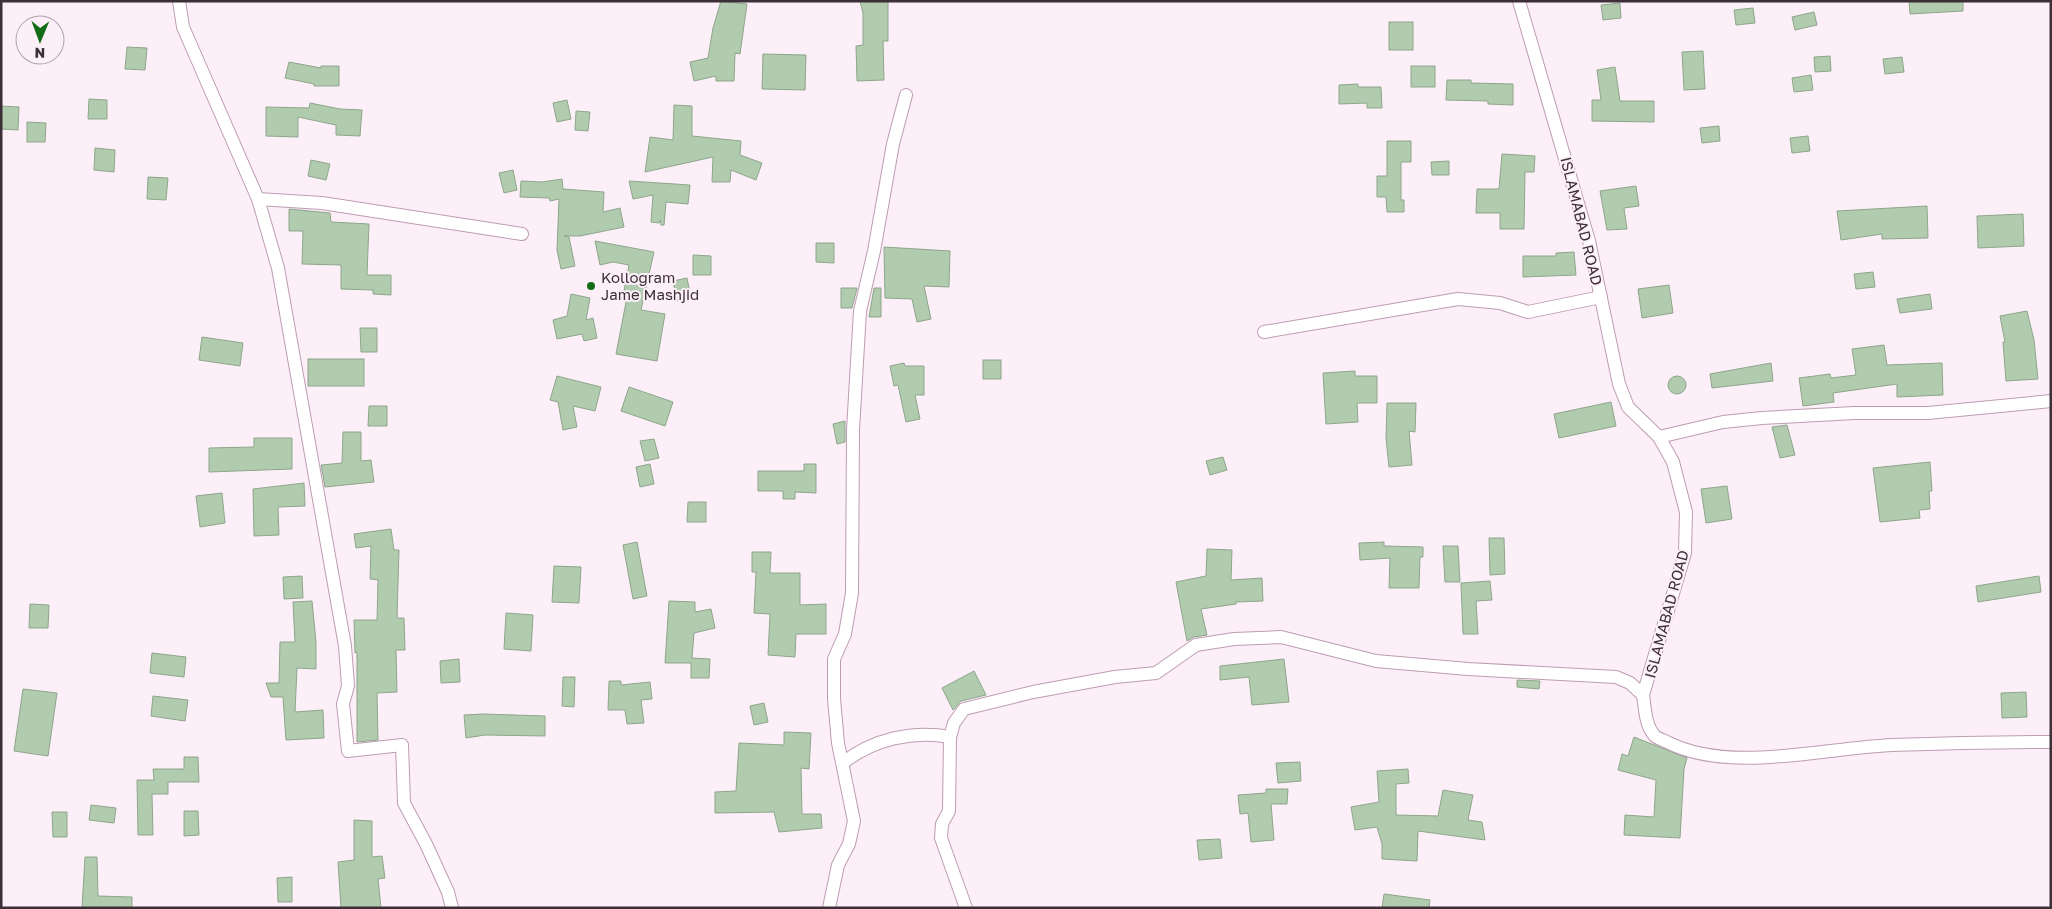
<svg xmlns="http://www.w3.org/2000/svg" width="2052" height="909" font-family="'Golos Text',sans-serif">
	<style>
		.building { fill: #b1cbaf; stroke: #8da68b }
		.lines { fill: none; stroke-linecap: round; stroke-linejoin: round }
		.minor-casing { stroke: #bd9db2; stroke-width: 14 }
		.minor { stroke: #fff; stroke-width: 12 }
		.poi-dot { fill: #126c15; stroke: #fdeff8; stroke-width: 2 }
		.labels { text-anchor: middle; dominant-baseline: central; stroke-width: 4; stroke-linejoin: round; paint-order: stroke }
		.street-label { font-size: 15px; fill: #3d2f38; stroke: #fdeff8 }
		.poi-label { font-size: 15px; fill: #3d2f38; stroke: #fdeff8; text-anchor: start }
	</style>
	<rect width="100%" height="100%" fill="#fdeff8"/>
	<g class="building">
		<path d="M721,1l26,3 -7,50 -5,-1 -1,28h-18v-5l-22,5 -4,-19 18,-4 5,-30z"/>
		<path d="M860,1h28v40h-5l1,39 -27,1 -1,-35 7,-1v-32z"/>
		<path d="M1909,1h54v10l-53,3z"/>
		<path d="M1620,3l1,15 -18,2 -2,-15z"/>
		<path d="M1753,8l2,15 -19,2 -2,-15z"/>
		<path d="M1814,12l3,13 -22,5 -3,-13z"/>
		<rect x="1389" y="22" width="24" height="28"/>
		<path d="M127,47l20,1 -2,22 -20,-1z"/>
		<path d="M1703,51l2,38 -21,1 -2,-38z"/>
		<path d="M763,54l43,1 -1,35 -43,-1z"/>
		<path d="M1830,56l1,15 -16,1 -1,-15z"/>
		<path d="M1902,57l2,15 -19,2 -2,-15z"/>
		<path d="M289,62l32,6v-2h18v20h-25v-2l-29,-6z"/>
		<rect x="1411" y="66" width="24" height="21"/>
		<path d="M1615,67l5,34h34v21l-62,-1v-21h9l-4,-30z"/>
		<path d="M1811,75l2,15 -19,2 -2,-14z"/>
		<path d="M1447,80h24v3l42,1v21l-25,-1v-3l-42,-1z"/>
		<path d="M1358,84v3h23l1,21h-15v-5l-28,1v-19z"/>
		<path d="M89,99l18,1v19h-19z"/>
		<path d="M567,100l4,19 -14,3 -4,-19z"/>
		<path d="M310,103l30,6 22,1 -2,26 -24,-1v-10l-38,-8v20l-32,-1v-29l43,1z"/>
		<path d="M674,105l18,1v30l49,5 -1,14 22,8 -6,17 -25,-10 -1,12h-18l1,-25 -68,15 5,-35 23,3z"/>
		<path d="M1,106l18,1 -1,23 -17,-1z"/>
		<path d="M576,111l14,1 -2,19 -13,-1z"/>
		<path d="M27,122l19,1 -1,19h-18z"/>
		<path d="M1719,126l1,15 -18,2 -2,-15z"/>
		<path d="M1808,136l2,15 -18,2 -2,-15z"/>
		<path d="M1387,141h24v21h-10v38h3v12h-17l-1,-15h-9v-21h10z"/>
		<path d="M95,148l20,2 -1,22 -20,-2z"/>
		<path d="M1502,154l33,2 -1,16h-9l-1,57h-24v-16h-24l1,-24h22z"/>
		<path d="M311,160l19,4 -4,16 -18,-4z"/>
		<path d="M1449,161v14h-17l-1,-13z"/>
		<path d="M513,170l4,20 -13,3 -5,-20z"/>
		<path d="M148,177l20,1 -2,22 -19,-1z"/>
		<path d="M562,179l1,10 41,3 -1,20 17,-4 4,19 -44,9h-16l5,1 6,29 -14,3 -4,-19 2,-51 -9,2 -1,-3 -29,-1 1,-16 21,1z"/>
		<path d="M629,181l61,4 -2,19 -22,-2 -2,23h-3l-1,-5 -1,3 -8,-1 2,-27 -20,4z"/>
		<path d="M1636,186l3,20 -15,2 3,21 -20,1 -7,-39z"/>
		<path d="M1927,206l1,32 -46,1v-5l-41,6 -4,-29z"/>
		<path d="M289,209l41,4 1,9 38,2 -2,51h24v20l-18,-1v-4l-32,-1v-24l-39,-1 1,-33h-14z"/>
		<path d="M2023,214l1,32 -46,2 -1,-32z"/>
		<path d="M595,241l59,11 -13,58 24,4 -8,47 -41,-7 12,-62 -4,-1 5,-26 -16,-3 -13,3z"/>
		<path d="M816,243h18v20l-18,-1z"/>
		<path d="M884,247l66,4 -1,36 -25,-1 7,33 -14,3 -5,-23 -27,-1z"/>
		<path d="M1574,252l2,23 -53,2v-21h33v-3z"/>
		<path d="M693,255l18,1v19h-18z"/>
		<path d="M1873,272l2,15 -19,2 -2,-15z"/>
		<path d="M687,278l4,20 -14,3 -4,-20z"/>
		<path d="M1669,285l4,28 -31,5 -4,-29z"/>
		<path d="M841,288h16l-5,20h-11z"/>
		<path d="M874,288h7v29h-12z"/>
		<path d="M571,294l19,4 -4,22 7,-2 4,20 -13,3 -2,-7 -25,5 -4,-19 14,-4z"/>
		<path d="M1930,294l2,15 -32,4 -3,-14z"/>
		<path d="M2027,311l7,29 4,39 -32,2 -3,-39h2l-5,-26z"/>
		<path d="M360,328h17v24h-16z"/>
		<path d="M202,337l41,6 -3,23 -41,-6z"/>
		<path d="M1884,345l3,20 55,-2 1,32 -46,2v-13l-64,9 1,9 -31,4 -4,-28 31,-4 1,4 25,-3 -4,-26z"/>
		<rect x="308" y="359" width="56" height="27"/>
		<rect x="983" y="360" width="18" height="19"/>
		<path d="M904,363l1,3h19v29h-9l5,24 -14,3 -8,-37 -4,1 -4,-20z"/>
		<path d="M1771,363l2,18 -61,7 -2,-14z"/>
		<path d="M1355,371v5h22v27h-20l1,19 -32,2 -3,-51z"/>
		<circle cx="1677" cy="385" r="9"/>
		<path d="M557,376l44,11 -6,24 -22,-5 4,21 -14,3 -5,-28 -8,-2z"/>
		<path d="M629,387l44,15 -8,24 -44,-15z"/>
		<path d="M1611,402l5,24 -57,12 -5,-24z"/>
		<path d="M1387,403h29l-1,29 -6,-1 3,34 -23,2 -3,-29z"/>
		<path d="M369,406h18v20h-19z"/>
		<path d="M845,421v21l-8,2 -4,-20z"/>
		<path d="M1787,425l8,30 -15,3 -8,-31z"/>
		<path d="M343,432h18v29l10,-1 3,22 -49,5 -4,-22 21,-2z"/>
		<path d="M254,438h38v31l-83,3v-24l45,-1z"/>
		<path d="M654,439l5,19 -14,3 -5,-20z"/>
		<path d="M1223,457l4,13 -17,5 -4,-14z"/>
		<path d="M1930,462l2,29h-3l1,18 -11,1 1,8 -40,4 -7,-54z"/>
		<path d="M650,464l4,20 -14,3 -4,-20z"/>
		<path d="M804,464h12v29l-21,-1v7h-12v-8h-25v-20h46z"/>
		<path d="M304,483l1,23 -27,1 1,28 -25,1 -1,-47z"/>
		<path d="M1727,486l5,33 -26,4 -5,-34z"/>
		<path d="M222,493l3,30 -25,4 -4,-31z"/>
		<path d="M688,502h18v20h-19z"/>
		<path d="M391,529l3,21h5l-2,68h7l1,32h-9l1,42 -20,1 1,47 -21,2v-90l-2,1 -1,-33h23l1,-40 -8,-1 1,-33 -15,2 -2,-14z"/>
		<path d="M1489,538h15l1,36 -15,1z"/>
		<path d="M637,542l10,54 -14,3 -10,-54z"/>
		<path d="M1384,542v4l39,1v10h-3l-1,31h-30l1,-30 -30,2 -1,-17z"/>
		<path d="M1443,546h15l2,36h-15z"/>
		<path d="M1207,549l25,1 -1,30 31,-2 1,23 -27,1v2l-35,5 6,26 -13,2 -7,4 -11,-59 30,-6z"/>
		<path d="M752,552h19l-1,21h30v32l26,-1v30h-30l-1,23 -27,-2 2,-41 -16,-1 2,-41h-4z"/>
		<path d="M554,566l27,1 -2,36 -27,-1z"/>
		<path d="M302,576l1,22 -19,1 -1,-22z"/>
		<path d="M2039,576l2,16 -63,10 -2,-16z"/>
		<path d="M1490,581l2,19 -16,1 2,33h-15l-2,-51z"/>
		<path d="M312,601l4,41v27l-19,-1 -2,44 28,-2 1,28 -38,2 -3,-43h-12l-5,-14h13l1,-41h15l-2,-40z"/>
		<path d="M669,601l26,1v10l16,-3 4,19 -21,5 -2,25 18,1 -1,19h-18v-15h-26z"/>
		<path d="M30,604l19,1 -1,23h-19z"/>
		<path d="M506,613l27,2 -2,36 -27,-2z"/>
		<path d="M152,653l34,4 -2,20 -34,-4z"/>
		<path d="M459,659l1,23 -19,1 -1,-22z"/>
		<path d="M1284,659l5,43 -37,3 -3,-28 -29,3v-14z"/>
		<path d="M974,671l12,24 -25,6 -8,9 -11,-22z"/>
		<path d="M563,677h12l-1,30 -12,-1z"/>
		<path d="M1517,680l23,1 -1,8 -22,-2z"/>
		<path d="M609,681h12v4l29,-3 2,17 -11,1 3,23 -17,1 -2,-14h-17z"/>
		<path d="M23,689l34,4 -9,63 -34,-5z"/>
		<path d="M2026,692l1,25 -25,1 -1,-25z"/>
		<path d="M153,696l35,4 -3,21 -34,-5z"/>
		<path d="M764,703l4,19 -14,3 -4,-19z"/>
		<path d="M483,714l62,2v20l-60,-1 -19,3 -2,-23z"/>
		<path d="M784,732l27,1 -2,36 -8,-1 1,46h19l1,14 -43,4 -5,-20 -59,1v-21l21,-1 3,-48 45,2z"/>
		<path d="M1634,737l53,21 -3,11 -4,69 -56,-3 1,-20 29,2 2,-37 -38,-10 4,-16 6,2z"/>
		<path d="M184,757h14l1,25h-31v12h-16l1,41h-15l-1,-55h17l-1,-11h31z"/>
		<path d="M1300,762l1,19 -23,2 -2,-20z"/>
		<path d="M1408,769l1,14 -13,1v31l42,1 5,-26 30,5 -5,25 14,2 3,18 -67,-9 -1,30 -35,-2v-15l-5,-17 -22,3 -4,-23 28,-5 -2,-31z"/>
		<path d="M1266,789h22l-1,15h-16l3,36 -23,2 -3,-29 -8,1 -2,-19 28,-2z"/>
		<path d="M91,805l25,3 -2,15 -25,-3z"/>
		<path d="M184,811h14l1,24 -15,1z"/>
		<path d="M52,812h15v25h-14z"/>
		<path d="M354,820l18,1v36l10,-1 3,22 -7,1 3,29h-40l-3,-46 16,-2z"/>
		<path d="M1220,839l2,19 -23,2 -2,-20z"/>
		<path d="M85,857h12l1,39 34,1v11h-50z"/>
		<path d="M292,877v25h-14l-1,-24z"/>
		<path d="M1384,894l46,6 -1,8h-47z"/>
	</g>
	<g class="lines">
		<defs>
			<g id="minor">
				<path d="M179,1l4,26 75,172 20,69 67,378 3,40 -5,18 5,47 54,-6 2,58 22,41 22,48 4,16"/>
				<path d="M1519,1l70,240 30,143 9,23 31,30 14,25 13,50 -1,41 -42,142c2,12 2,30 11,40 2,3 9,5 13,7 62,32 157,6 225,3 53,-2 106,-3 159,-3"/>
				<path d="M258,199l64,4 200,31"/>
				<path d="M1264,332l194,-33 42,4 28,9 73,-15"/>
				<path d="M1659,437l64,-15 39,-4 92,-5h74l123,-12"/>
				<path d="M843,763c30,-24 70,-33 107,-26"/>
				<path d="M829,908l9,-43 11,-21 5,-23 -16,-78 -4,-44v-40l11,-25 7,-41 1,-163 7,-119 14,-60 19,-107 13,-49"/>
				<path d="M966,908l-25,-70 1,-14 7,-13 1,-74 4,-14 10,-14 69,-17 82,-15 41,-4 40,-28 38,-6 47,-2 95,24 92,8 148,8 14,6 13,12"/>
			</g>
		</defs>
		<use href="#minor" class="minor-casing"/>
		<use href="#minor" class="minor"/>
	</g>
	<circle class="poi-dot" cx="591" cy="286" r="5"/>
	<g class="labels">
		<g class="street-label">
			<text transform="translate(1582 221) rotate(76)">ISLAMABAD ROAD</text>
			<text transform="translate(1666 614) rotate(-75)">ISLAMABAD ROAD</text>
		</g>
		<g class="poi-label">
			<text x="601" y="277">Kollogram<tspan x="601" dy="17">Jame Mashjid</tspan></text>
		</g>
	</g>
	<rect width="2052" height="909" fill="none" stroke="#3d2f38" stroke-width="5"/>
	<g transform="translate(40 40) rotate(181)"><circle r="24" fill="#fdeff8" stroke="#b0a2ab"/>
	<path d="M0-4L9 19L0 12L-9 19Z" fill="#126c15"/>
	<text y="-8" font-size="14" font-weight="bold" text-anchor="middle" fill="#3d2f38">N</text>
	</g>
</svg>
